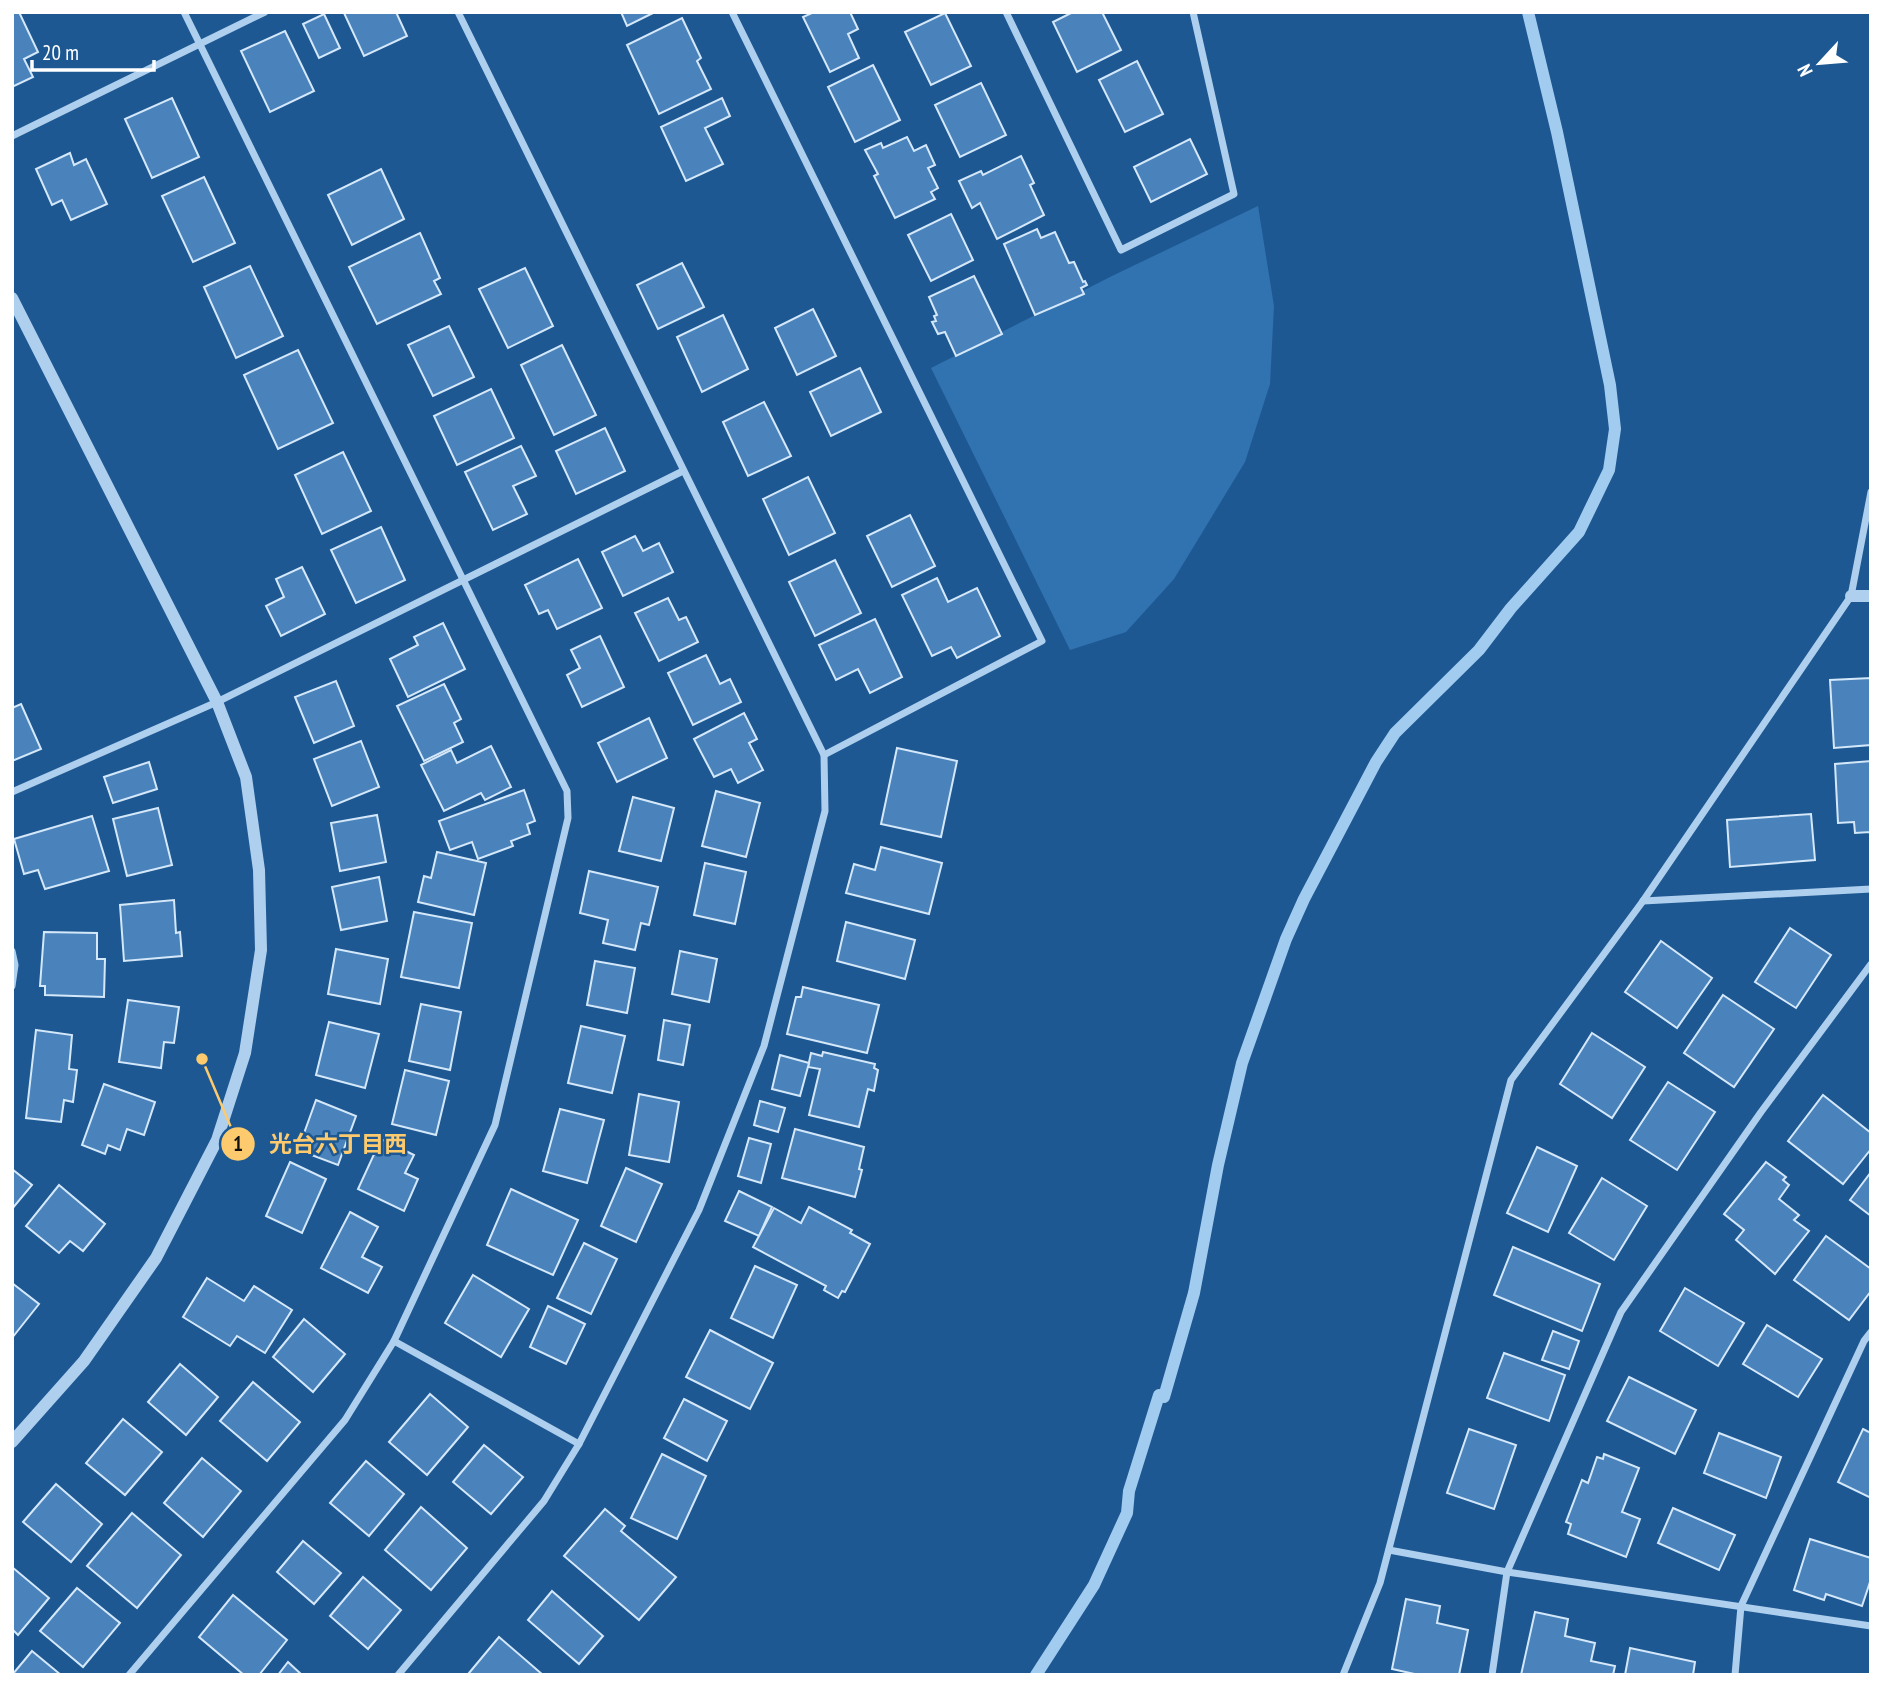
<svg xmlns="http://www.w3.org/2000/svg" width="1883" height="1687" font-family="'PT Sans Narrow','Noto Sans JP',sans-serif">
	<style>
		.green { fill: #3172b0 }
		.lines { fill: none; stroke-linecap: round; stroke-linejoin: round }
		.stream { stroke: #a2cbf0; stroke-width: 12 }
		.building { fill: #4a83bb; stroke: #d4e8fa; stroke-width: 2 }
		.minor { stroke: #aecfee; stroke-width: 7 }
		.tertiary { stroke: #aecfee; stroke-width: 12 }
		.leader { fill: none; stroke: #fdcb6d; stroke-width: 2.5 }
		.callout-dot { fill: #fdcb6d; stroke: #1d5892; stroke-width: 2.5 }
		.mark-label { font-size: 21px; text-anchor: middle; font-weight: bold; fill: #111 }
		.callout-label { font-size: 23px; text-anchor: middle; font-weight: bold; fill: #fdcb6d; stroke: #1d5892; stroke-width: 5; stroke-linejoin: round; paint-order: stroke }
	</style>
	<rect width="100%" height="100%" fill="#1d5892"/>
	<path class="green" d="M1258,206l16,100 -4,78 -25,78 -71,117 -48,53 -56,18 -139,-282 183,-93z"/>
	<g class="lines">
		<path class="stream" d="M1036,1675l58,-90 33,-72 2,-22 30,-96 5,2 30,-104 24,-128 24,-102 44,-124 18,-40 72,-137 19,-29 84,-83 32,-42 68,-76 30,-62 6,-41 -5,-44 -53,-253 -29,-120"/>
	</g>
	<g class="building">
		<path d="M12,12h7l19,40 -14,7 9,18 -21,10z"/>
		<path d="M346,12h50l11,24 -43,20 -20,-43z"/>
		<path d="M621,12h34l-28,14z"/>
		<path d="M814,12h36l8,17 -10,5 11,24 -29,14 -27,-55z"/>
		<path d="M1073,12h29l19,38 -44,22 -24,-50z"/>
		<path d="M945,13l26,53 -40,19 -26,-53z"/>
		<path d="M324,14l16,34 -21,10 -16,-34z"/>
		<path d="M682,18l19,40 -4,3 14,28 -52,25 -32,-69z"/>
		<path d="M285,31l29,60 -44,21 -29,-61z"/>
		<path d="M1137,61l26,53 -38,18 -26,-52z"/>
		<path d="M873,65l27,55 -45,22 -27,-55z"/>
		<path d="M981,83l25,52 -46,22 -25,-52z"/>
		<path d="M172,98l27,59 -47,21 -27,-59z"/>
		<path d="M722,98l8,18 -25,12 18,36 -37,17 -25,-54z"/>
		<path d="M907,137l7,14 12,-6 9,20 -7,3 10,20 -7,4 4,7 -40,19 -21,-42 4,-2 -13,-24 16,-7 2,5z"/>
		<path d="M1190,139l17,35 -56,28 -17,-35z"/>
		<path d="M70,153l4,12 12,-6 21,45 -36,16 -9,-20 -10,5 -16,-36z"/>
		<path d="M1021,156l13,27 -4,2 14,30 -47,24 -17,-36 -8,5 -13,-27 22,-10 2,4z"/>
		<path d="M381,169l23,50 -52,26 -24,-50z"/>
		<path d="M204,177l31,66 -42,19 -31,-66z"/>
		<path d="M951,214l22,46 -42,21 -23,-46z"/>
		<path d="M1037,229l4,9 14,-6 14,31 5,-1 9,20 2,-1 2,4 -6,3 3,6 -49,21 -31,-71z"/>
		<path d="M420,233l20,45 -6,3 7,13 -64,30 -28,-57z"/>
		<path d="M682,263l22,44 -46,22 -21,-44z"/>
		<path d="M250,266l33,70 -47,22 -32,-71z"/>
		<path d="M525,268l28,58 -45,22 -29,-59z"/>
		<path d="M974,276l28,58 -46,22 -11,-24 -7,2 -6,-12 4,-1 -2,-5 3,-1 -8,-18z"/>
		<path d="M813,309l23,47 -39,19 -22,-47z"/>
		<path d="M723,315l25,54 -46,23 -25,-55z"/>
		<path d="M449,326l25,51 -41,19 -25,-51z"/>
		<path d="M562,345l34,70 -42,20 -33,-70z"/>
		<path d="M298,350l35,73 -55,26 -34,-74z"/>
		<path d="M860,368l21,44 -50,24 -21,-44z"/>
		<path d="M491,389l23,49 -57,27 -23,-49z"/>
		<path d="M764,402l27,54 -43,20 -25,-54z"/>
		<path d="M605,428l20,43 -49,23 -20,-43z"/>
		<path d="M521,446l15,30 -23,10 14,28 -34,16 -28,-58z"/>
		<path d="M343,452l28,59 -49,23 -27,-59z"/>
		<path d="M808,477l27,56 -46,22 -26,-56z"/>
		<path d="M910,515l25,51 -43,21 -25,-51z"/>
		<path d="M381,527l24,53 -49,23 -25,-53z"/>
		<path d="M635,536l8,15 16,-8 14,29 -50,24 -21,-44z"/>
		<path d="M578,559l24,49 -45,21 -9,-19 -9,4 -14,-29z"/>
		<path d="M835,560l26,53 -46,23 -26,-54z"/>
		<path d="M302,567l23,47 -44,22 -15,-30 18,-9 -8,-18z"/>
		<path d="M937,578l11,24 29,-14 23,48 -43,22 -6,-11 -19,9 -30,-61z"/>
		<path d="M668,598l11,22 7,-3 12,25 -39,19 -24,-48z"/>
		<path d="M875,619l27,58 -32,16 -12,-24 -22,11 -17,-35z"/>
		<path d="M443,623l22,46 -57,28 -18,-38 28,-14 -4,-8z"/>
		<path d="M600,636l24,51 -42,20 -15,-32 13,-7 -9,-18z"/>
		<path d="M706,655l14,29 10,-5 11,23 -48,23 -25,-52z"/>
		<path d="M1871,678v67l-37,3 -4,-68z"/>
		<path d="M336,681l18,45 -40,17 -19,-46z"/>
		<path d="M444,684l17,35 -7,4 9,19 -39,19 -27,-55z"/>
		<path d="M21,704l20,45 -29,12v-53z"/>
		<path d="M744,713l13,26 -8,4 14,27 -25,13 -7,-14 -17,8 -20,-38z"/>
		<path d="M649,718l18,40 -50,24 -19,-39z"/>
		<path d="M361,741l18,46 -47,19 -18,-47z"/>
		<path d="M491,746l20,41 -26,13 -4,-7 -37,18 -23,-46 30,-15 6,13z"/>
		<path d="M897,748l60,13 -16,76 -60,-13z"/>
		<path d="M1871,761v74h-1v-3l-15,1 -1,-11 -16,1 -3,-59z"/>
		<path d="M149,762l8,27 -44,14 -9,-26z"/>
		<path d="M524,790l11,31 -8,3 3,10 -19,7 2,5 -35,13 -6,-17 -22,8 -11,-29z"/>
		<path d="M716,791l44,12 -14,54 -44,-11z"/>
		<path d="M633,797l41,11 -13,53 -42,-10z"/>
		<path d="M158,808l14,57 -45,11 -14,-57z"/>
		<path d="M1811,814l4,46 -85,7 -3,-47z"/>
		<path d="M377,815l9,47 -46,9 -9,-48z"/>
		<path d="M92,816l17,55 -64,18 -7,-19 -14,4 -10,-35z"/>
		<path d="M881,847l61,16 -13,51 -83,-21 8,-29 21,6z"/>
		<path d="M437,852l49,11 -12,52 -56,-13 6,-26 7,2z"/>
		<path d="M705,863l41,9 -11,52 -41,-9z"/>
		<path d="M589,871l69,16 -9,38 -8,-2 -6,27 -32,-7 5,-23 -28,-7z"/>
		<path d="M379,877l8,44 -46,9 -9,-43z"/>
		<path d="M174,900l2,33 4,-1 2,24 -58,5 -4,-56z"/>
		<path d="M414,912l58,11 -13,65 -58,-11z"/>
		<path d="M846,922l69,18 -10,39 -68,-18z"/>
		<path d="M1790,928l41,27 -35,53 -41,-26z"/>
		<path d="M44,932l53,1v26h8l-1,38 -59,-2v-9h-5z"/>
		<path d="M1661,941l51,37 -35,50 -52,-36z"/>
		<path d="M336,949l52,10 -8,45 -52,-10z"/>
		<path d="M680,951l37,8 -8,43 -37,-8z"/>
		<path d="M595,961l40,7 -8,45 -40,-8z"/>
		<path d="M803,987l76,18 -12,48 -80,-19 9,-37h5z"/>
		<path d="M1723,995l51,34 -40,58 -50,-34z"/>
		<path d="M128,1000l51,7 -5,36 -10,-1 -3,26 -42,-6z"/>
		<path d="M421,1004l40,8 -11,58 -41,-9z"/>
		<path d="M664,1020l26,5 -7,40 -25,-5z"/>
		<path d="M329,1022l50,12 -14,54 -49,-13z"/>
		<path d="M581,1026l44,10 -13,57 -44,-10z"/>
		<path d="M36,1030l36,5 -3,34 8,1 -4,32 -9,-2 -3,22 -35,-4z"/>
		<path d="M1592,1033l53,34 -33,51 -52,-34z"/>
		<path d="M823,1052l52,12 -1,4 4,2 -4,21 -6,-2 -9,38 -50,-12 11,-46 -12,-2 3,-14 11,3z"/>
		<path d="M780,1055l29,8 -9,33 -28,-7z"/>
		<path d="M405,1070l44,11 -13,54 -44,-11z"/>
		<path d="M1668,1082l47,30 -38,58 -47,-30z"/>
		<path d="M104,1084l51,18 -11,33 -17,-6 -7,21 -12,-5 -3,9 -23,-9z"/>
		<path d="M639,1094l40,8 -10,60 -40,-7z"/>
		<path d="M1823,1095l48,38v16l-28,35 -55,-43z"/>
		<path d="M316,1100l40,16 -18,49 -40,-15z"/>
		<path d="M760,1101l25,7 -7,24 -24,-7z"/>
		<path d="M560,1109l44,11 -17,63 -44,-12z"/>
		<path d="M795,1129l69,18 -5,22 3,1 -7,27 -73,-19z"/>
		<path d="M749,1138l22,6 -10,39 -23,-7z"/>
		<path d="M381,1139l33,16 -9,18 13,6 -14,32 -46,-22z"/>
		<path d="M1537,1147l40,19 -29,66 -41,-19z"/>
		<path d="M290,1162l36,17 -24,54 -36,-17z"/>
		<path d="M1766,1162l20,15 -3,3 6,5 -10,14 20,16 -5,5 15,11 -34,43 -39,-34 8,-10 -20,-16z"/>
		<path d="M626,1168l36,16 -26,58 -35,-16z"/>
		<path d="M12,1169l20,16 -20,24z"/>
		<path d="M1871,1172v44l-21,-16z"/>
		<path d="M1602,1178l45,28 -33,54 -45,-27z"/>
		<path d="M59,1185l46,39 -22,27 -13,-10 -11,12 -33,-27z"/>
		<path d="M511,1189l67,31 -25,55 -66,-30z"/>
		<path d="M739,1191l33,16 -13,29 -34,-15z"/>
		<path d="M809,1207l43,23 -2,3 20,11 -25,48 -3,-1 -4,7 -14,-8 2,-4 -73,-39 21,-39 27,15z"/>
		<path d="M350,1212l28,15 -16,30 20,10 -14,26 -47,-25z"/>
		<path d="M1826,1236l45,33v22l-22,29 -55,-40z"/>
		<path d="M584,1243l33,16 -26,55 -34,-16z"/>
		<path d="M1513,1247l87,37 -18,47 -88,-36z"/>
		<path d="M755,1266l42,19 -24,53 -42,-20z"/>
		<path d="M473,1275l56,34 -28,48 -56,-34z"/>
		<path d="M207,1278l37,23 10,-15 38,24 -27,43 -28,-17 -7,10 -47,-29z"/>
		<path d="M12,1283l27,21 -27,34z"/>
		<path d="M1685,1288l59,35 -26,43 -58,-35z"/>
		<path d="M548,1306l37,18 -19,40 -36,-17z"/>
		<path d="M304,1319l41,35 -32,38 -40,-35z"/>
		<path d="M1767,1325l55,34 -24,38 -55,-33z"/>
		<path d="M710,1330l63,33 -23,46 -64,-32z"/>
		<path d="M1553,1331l26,10 -10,28 -27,-9z"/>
		<path d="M1504,1353l61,22 -16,46 -62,-23z"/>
		<path d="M180,1364l38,33 -32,38 -38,-33z"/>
		<path d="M1629,1377l67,33 -21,44 -68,-33z"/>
		<path d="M253,1382l47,40 -33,39 -47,-40z"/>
		<path d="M430,1394l38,33 -41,48 -38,-33z"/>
		<path d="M684,1399l43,22 -20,40 -43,-23z"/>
		<path d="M123,1419l39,33 -37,43 -39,-32z"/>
		<path d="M1469,1429l47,16 -22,64 -47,-16z"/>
		<path d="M1863,1429l8,4v65l-33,-16z"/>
		<path d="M1719,1433l62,24 -15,41 -62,-25z"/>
		<path d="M484,1445l39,32 -32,37 -38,-32z"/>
		<path d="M662,1454l44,22 -29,63 -46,-21z"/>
		<path d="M1604,1454l35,14 -17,44 18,7 -14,38 -58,-23 3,-10 -5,-2 16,-42 6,3 9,-26 6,2z"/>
		<path d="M202,1458l39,33 -38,46 -39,-34z"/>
		<path d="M366,1461l38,33 -35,42 -39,-33z"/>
		<path d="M56,1484l46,40 -31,38 -48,-40z"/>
		<path d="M421,1507l46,41 -36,42 -46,-40z"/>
		<path d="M1673,1508l62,27 -16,35 -61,-27z"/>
		<path d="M605,1509l20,17 -4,5 55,46 -37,43 -75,-64z"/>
		<path d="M132,1513l49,42 -44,53 -50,-42z"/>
		<path d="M1810,1539l61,19v21l-9,27 -36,-12 -2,6 -30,-10z"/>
		<path d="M303,1541l38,32 -27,31 -37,-32z"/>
		<path d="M12,1567l37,31 -31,37 -6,-6z"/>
		<path d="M363,1577l38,33 -33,39 -38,-33z"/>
		<path d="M77,1588l43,35 -37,44 -43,-36z"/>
		<path d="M552,1591l51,45 -24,28 -51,-44z"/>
		<path d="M233,1595l54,45 -28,35h-15l-45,-38z"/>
		<path d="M1406,1599l34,7 -3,17 31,7 -9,45h-40l-27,-6z"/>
		<path d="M1535,1612l33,7 -3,17 30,7 -4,18 24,5 -2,9h-92z"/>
		<path d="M499,1637l44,38h-72l-2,-2z"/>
		<path d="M1630,1648l65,14 -2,13h-68z"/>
		<path d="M32,1651l29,24h-49z"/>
		<path d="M288,1662l14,13h-24z"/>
	</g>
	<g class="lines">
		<g class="minor">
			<path d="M732,12l310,629 -218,114"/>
			<path d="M1006,12l115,238 113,-56 -41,-182"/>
			<path d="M12,136l253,-124"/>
			<path d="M12,792l205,-90 466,-231"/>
			<path d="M1643,901l228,-12"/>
			<path d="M12,951l3,14 -3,21"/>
			<path d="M394,1341l185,103"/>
			<path d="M1389,1550l118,22 364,54"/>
			<path d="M129,1675l216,-255 49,-79 101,-216 73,-307 -1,-27 -383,-779"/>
			<path d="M398,1675l146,-174 35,-57 120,-234 65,-164 61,-235 -1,-56 -366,-743"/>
			<path d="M1343,1675l37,-92 131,-503 132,-179 208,-305 20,-104"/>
			<path d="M1492,1675l15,-103 114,-260 140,-200 110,-148"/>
			<path d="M1735,1675l6,-69 123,-265 7,-9"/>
		</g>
		<g class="tertiary">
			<path d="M12,298l205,404 29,75 13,93 2,80 -16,103 -28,87 -61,118 -72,103 -72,81"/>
			<path d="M1851,596h20"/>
		</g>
	</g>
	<path class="leader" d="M202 1059L238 1144"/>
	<g class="callout-dot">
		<circle cx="202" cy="1059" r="7"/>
		<circle cx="238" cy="1144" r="18"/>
	</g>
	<g class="mark-label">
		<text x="238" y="1151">1</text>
	</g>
	<g class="callout-label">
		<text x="338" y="1152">光台六丁目西</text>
	</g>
	<rect width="1883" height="1687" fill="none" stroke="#ffffff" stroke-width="28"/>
	<g transform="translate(1820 63) rotate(244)" stroke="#1d5892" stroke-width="5" paint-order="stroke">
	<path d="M0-5L12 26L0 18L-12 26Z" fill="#ffffff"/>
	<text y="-10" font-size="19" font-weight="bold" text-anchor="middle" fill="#ffffff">N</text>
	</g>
	<path d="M32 60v10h122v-10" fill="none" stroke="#ffffff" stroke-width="3.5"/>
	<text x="42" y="60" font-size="21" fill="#ffffff" stroke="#1d5892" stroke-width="5" paint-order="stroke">20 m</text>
</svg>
